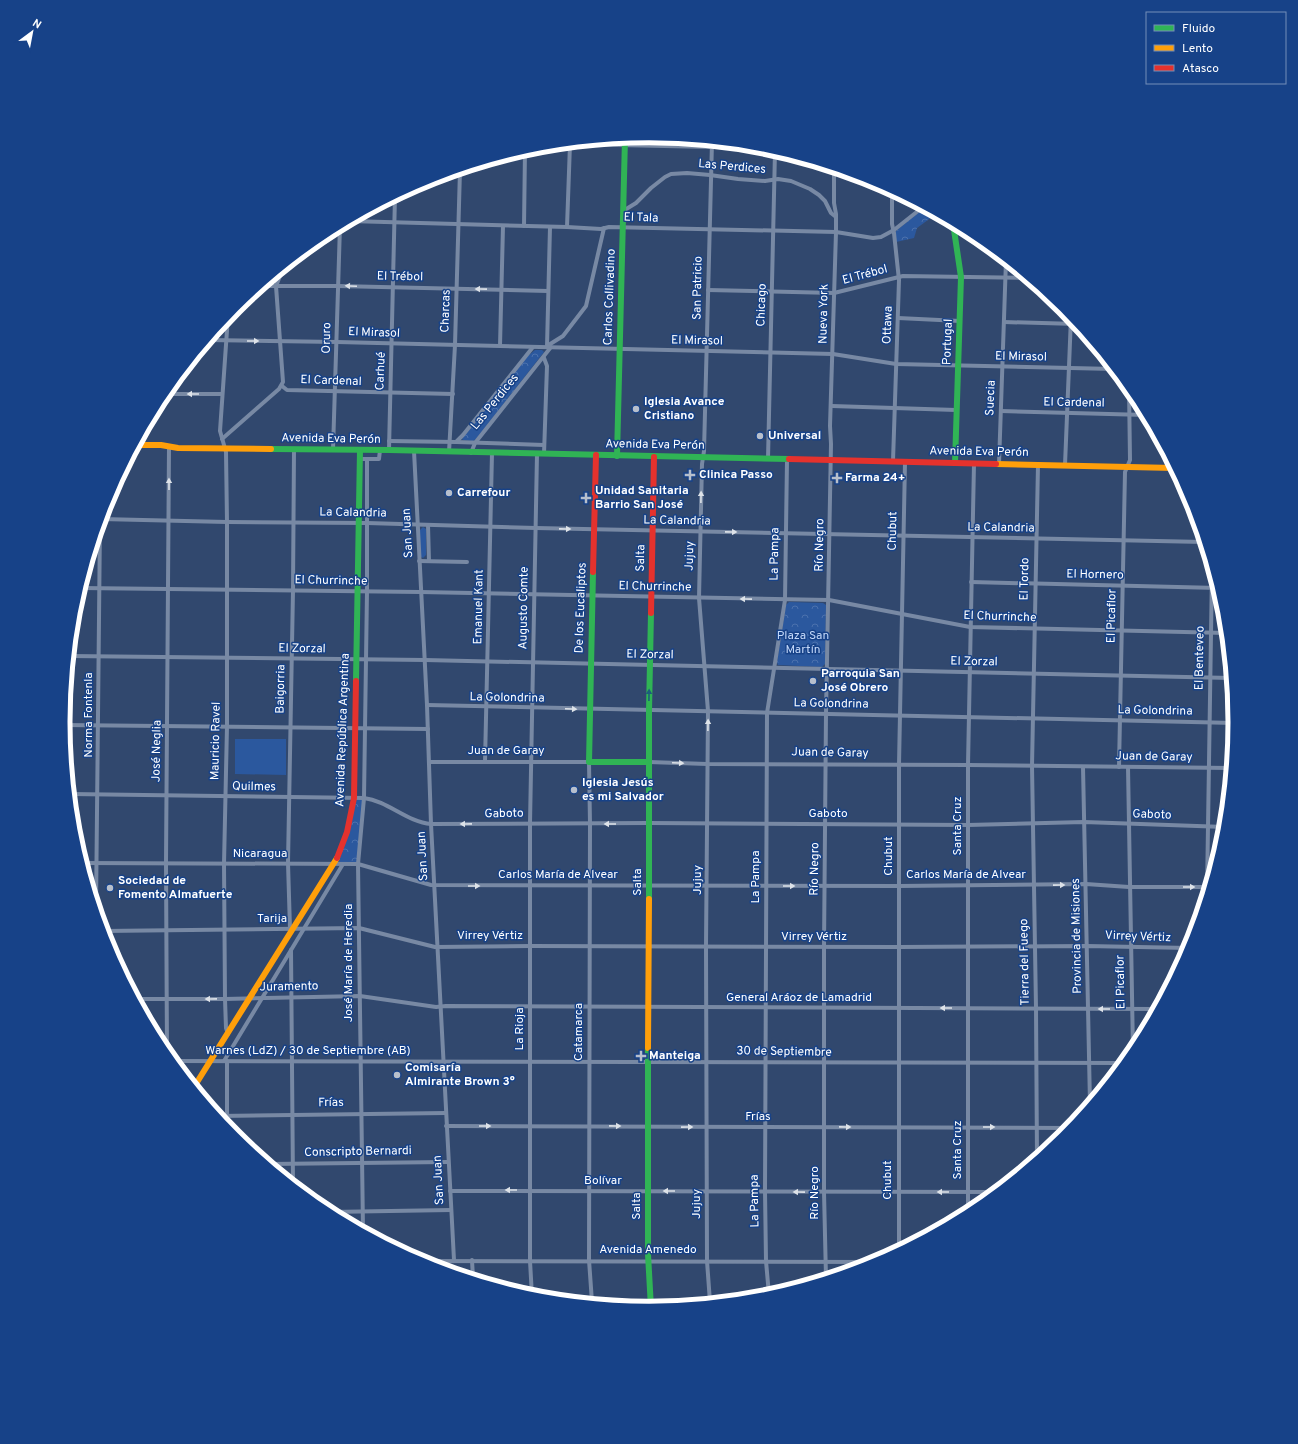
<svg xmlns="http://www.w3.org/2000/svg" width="1298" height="1444" font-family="Overpass,sans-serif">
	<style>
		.grass { fill: #2b589e }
		.park { fill: url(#park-crowns) }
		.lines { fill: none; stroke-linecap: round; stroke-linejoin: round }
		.street { stroke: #7889a4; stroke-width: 4 }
		.fast { stroke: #30b455; stroke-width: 6 }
		.slow { stroke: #ff9f0a; stroke-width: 6 }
		.jam { stroke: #e5322d; stroke-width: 6 }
		.oneway { fill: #dde2e8 }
		.oneway2 { fill: #1d5e7b }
		.poi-dot { fill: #b7bfcc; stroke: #174288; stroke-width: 1.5 }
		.labels { text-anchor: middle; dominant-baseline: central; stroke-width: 3; stroke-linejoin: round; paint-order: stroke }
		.street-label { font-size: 12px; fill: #fff; stroke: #174288 }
		.poi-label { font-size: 12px; font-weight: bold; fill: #fff; stroke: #174288; text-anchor: start }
		.park-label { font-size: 12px; fill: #c4d9fa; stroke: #174288 }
		.rim { fill: none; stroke: #fff; stroke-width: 5 }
	</style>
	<defs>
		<pattern id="park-crowns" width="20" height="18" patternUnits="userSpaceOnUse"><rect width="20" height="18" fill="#2b589e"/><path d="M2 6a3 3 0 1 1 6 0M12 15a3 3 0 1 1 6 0" fill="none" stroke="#4b71ad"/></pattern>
	</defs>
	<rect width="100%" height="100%" fill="#31486e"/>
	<g class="grass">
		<path d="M423,527l3,2v26l-3,3 -3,-2v-26z"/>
		<path d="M235,739h51v36l-51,-1z"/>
	</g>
	<g class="park">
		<path d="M924,208l12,6 -19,14 -3,10 -18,4v-11z"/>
		<path d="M535,350h7l2,2 -68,87 -3,2 -10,-1 -1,-1 66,-83z"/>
		<path d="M789,602l34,1 3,2 -1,59 -3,3 -44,-2 -1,-3 9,-57z"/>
		<path d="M356,799h7l-6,63 -19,1 12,-34z"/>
	</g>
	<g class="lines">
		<g class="street">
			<path d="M570,144l141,3"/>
			<path d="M892,191v33l2,9 5,47 -6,181"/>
			<path d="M623,211l13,-8 15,-15 14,-11 6,-3 16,-1 23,2 28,4 27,2 13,-2 13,2 19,8 9,6 6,6 6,12 5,4"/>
			<path d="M349,221l218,6 34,2 8,-2 227,5 37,6 8,-1 13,-7 29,-23"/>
			<path d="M524,226l1,-76"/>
			<path d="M567,227l3,-83"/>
			<path d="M261,286h77l210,5"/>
			<path d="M708,290l126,3 69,-17 125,2"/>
			<path d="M228,316l-8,115 6,21 1,70v204l-3,138 1,135 1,29 2,6"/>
			<path d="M898,318l62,3"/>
			<path d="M1004,322l73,2"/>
			<path d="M208,340l129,2 496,12 63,10 218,5"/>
			<path d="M500,346l3,-120"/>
			<path d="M547,346l16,-10 23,-30 18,-78"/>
			<path d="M547,347l3,-120"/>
			<path d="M544,358l3,8 -3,88"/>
			<path d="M282,386l5,4 166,4"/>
			<path d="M164,394h58"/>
			<path d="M832,406l124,4"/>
			<path d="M1001,411l145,4"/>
			<path d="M222,439l57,-50 4,-7 -7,-96 4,-10 20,-22"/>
			<path d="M389,441l67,1 88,3"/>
			<path d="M456,442l7,-7 70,-88"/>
			<path d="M333,450l7,-224"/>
			<path d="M389,450l6,-254"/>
			<path d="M414,451l13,254 4,119 23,436"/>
			<path d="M449,452l6,-107 5,-175"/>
			<path d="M471,453l4,-10 76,-96"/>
			<path d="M360,459h19l1,-9"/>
			<path d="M768,459l7,-308"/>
			<path d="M999,464l7,-204"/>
			<path d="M1065,465l6,-148"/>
			<path d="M101,519l126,3 140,1 169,5 668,14"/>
			<path d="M428,525l1,36"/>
			<path d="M419,561l48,1"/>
			<path d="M971,582l247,6"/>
			<path d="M80,588l340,4 409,8 141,27 256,6"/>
			<path d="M69,656l356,4 806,18"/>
			<path d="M427,705l808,18"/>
			<path d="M63,725l365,4"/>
			<path d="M430,762h159l1,62 -1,436 3,42"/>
			<path d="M485,762l7,-309"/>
			<path d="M649,762l58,2 261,1 262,3"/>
			<path d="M1083,767l7,337"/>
			<path d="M1119,767l6,-295 5,-12 -1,-72"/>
			<path d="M1128,767l5,285"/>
			<path d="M70,794l294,4c24,3 43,24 67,26l218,-1 319,2 116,-3 141,5"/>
			<path d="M82,863l276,1 73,21 468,1 187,-2 43,3h79"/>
			<path d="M1207,891l5,-321"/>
			<path d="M96,909l4,-387"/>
			<path d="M290,929l-2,-66 5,-273 1,-141"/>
			<path d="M103,931l256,-3 76,19 96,-1 368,1 188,-1 102,2"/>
			<path d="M291,950l2,234"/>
			<path d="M136,999h89l135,-3 76,11 10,-1 711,3"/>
			<path d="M167,1054l-1,-191 3,-416"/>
			<path d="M173,1061l951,2"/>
			<path d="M224,1061l119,-197"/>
			<path d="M227,1061v66"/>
			<path d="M218,1116l228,-3"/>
			<path d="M446,1126l624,2"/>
			<path d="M1037,1158l-1,-150 -4,-242 6,-301"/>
			<path d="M268,1164l180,-2"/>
			<path d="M450,1191l546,1"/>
			<path d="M329,1212l122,-2"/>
			<path d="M968,1213v-448l6,-302"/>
			<path d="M363,1230l-5,-366 6,-66 3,-207v-132"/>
			<path d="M899,1250v-485l6,-303"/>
			<path d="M472,1260l1,18"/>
			<path d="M420,1261l457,1"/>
			<path d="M826,1278l-2,-86v-245l2,-234 5,-269 -1,-18 6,-194v-18l-2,-11v-34"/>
			<path d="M769,1295l-3,-34 -1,-70 2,-478 18,-113 2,-140"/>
			<path d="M532,1296l-2,-35v-438l7,-369"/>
			<path d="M710,1302l-3,-41 -1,-314 2,-236 -9,-113 3,-134 2,-13 8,-309"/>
			<path d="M638,1307l61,-4"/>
		</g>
		<g class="fast">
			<path d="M953,223l8,54 -6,186"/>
			<path d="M271,449l118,1 400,9"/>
			<path d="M617,456l8,-318"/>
			<path d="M593,572l-4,190h60"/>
			<path d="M356,681l4,-231"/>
			<path d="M649,899v-188l2,-98"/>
			<path d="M648,1048v206l3,54"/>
		</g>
		<g class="slow">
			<path d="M136,445h25l17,3 93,1"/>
			<path d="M996,464l178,4"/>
			<path d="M648,1048l1,-149"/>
			<path d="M194,1087l143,-229"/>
		</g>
		<g class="jam">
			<path d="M789,459l207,5"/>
			<path d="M593,572l3,-117"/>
			<path d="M651,613l3,-156"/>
			<path d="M337,858l10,-26 7,-34 2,-117"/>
		</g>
	</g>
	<defs><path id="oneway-solid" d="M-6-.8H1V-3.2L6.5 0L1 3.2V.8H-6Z"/></defs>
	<g class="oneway">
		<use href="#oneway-solid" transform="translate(351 286) rotate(-178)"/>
		<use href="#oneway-solid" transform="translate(481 289) rotate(-179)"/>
		<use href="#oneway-solid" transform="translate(253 341)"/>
		<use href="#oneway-solid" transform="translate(193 394) rotate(180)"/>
		<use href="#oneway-solid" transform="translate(169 484) rotate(-90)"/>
		<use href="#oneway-solid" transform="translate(701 497) rotate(-89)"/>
		<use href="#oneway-solid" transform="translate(565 529) rotate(1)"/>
		<use href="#oneway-solid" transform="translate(731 532) rotate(1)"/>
		<use href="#oneway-solid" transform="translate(746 599) rotate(-179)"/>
		<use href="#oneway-solid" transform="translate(571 709) rotate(2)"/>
		<use href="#oneway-solid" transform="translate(708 725) rotate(-89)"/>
		<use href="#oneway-solid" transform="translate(678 763) rotate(2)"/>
		<use href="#oneway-solid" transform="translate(466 824) rotate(179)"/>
		<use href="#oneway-solid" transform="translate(610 824) rotate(180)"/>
		<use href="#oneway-solid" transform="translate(1059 885) rotate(-1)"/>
		<use href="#oneway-solid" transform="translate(474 886)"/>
		<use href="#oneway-solid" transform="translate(789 886)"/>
		<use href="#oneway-solid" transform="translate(1189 887)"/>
		<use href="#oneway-solid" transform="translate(211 999) rotate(179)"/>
		<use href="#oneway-solid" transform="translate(946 1008) rotate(-180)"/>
		<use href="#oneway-solid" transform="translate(1104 1009) rotate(-180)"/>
		<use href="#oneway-solid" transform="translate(485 1126)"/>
		<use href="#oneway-solid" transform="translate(615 1126) rotate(1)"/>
		<use href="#oneway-solid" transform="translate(687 1127) rotate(-1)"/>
		<use href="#oneway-solid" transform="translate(845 1127) rotate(1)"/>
		<use href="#oneway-solid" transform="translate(989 1127)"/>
		<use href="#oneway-solid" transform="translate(511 1190) rotate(180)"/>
		<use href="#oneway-solid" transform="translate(669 1191) rotate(180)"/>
		<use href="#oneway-solid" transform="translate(799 1192) rotate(-179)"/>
		<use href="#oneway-solid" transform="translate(943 1192) rotate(-180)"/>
	</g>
	<use class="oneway2" href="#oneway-solid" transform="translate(649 695) rotate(-89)"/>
	<g class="poi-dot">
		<circle cx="636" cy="409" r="4"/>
		<circle cx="760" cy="436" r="4"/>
		<path d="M688 469h4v4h4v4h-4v4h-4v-4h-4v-4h4z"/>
		<path d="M835 472h4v4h4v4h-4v4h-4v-4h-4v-4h4z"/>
		<circle cx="449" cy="493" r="4"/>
		<path d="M584 492h4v4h4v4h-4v4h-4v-4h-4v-4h4z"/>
		<circle cx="813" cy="681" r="4"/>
		<circle cx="574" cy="790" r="4"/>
		<circle cx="110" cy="888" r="4"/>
		<path d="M639 1050h4v4h4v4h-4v4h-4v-4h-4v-4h4z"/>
		<circle cx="397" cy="1075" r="4"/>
	</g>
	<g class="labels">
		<g class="street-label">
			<text transform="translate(732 167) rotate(5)">Las Perdices</text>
			<text transform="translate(641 218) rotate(2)">El Tala</text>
			<text transform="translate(865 275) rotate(-15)">El Trébol</text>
			<text transform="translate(400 277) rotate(1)">El Trébol</text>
			<text transform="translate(698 288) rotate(-89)">San Patricio</text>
			<text transform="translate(610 297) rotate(-88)">Carlos Collivadino</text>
			<text transform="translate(762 305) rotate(-88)">Chicago</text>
			<text transform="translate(446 311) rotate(-88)">Charcas</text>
			<text transform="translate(824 314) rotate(-89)">Nueva York</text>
			<text transform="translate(888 325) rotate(-88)">Ottawa</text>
			<text transform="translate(374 333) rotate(2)">El Mirasol</text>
			<text transform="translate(327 338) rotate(-89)">Oruro</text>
			<text transform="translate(697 341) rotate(1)">El Mirasol</text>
			<text transform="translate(948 342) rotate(-88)">Portugal</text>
			<text transform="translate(1021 357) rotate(1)">El Mirasol</text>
			<text transform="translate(381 371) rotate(-88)">Carhué</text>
			<text transform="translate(331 381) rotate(2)">El Cardenal</text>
			<text transform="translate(991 398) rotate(-88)">Suecia</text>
			<text transform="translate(495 402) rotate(-51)">Las Perdices</text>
			<text transform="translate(1074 403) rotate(1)">El Cardenal</text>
			<text transform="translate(331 439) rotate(1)">Avenida Eva Perón</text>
			<text transform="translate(655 445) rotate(1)">Avenida Eva Perón</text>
			<text transform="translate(979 452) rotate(1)">Avenida Eva Perón</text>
			<text transform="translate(353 513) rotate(1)">La Calandria</text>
			<text transform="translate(677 521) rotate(1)">La Calandria</text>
			<text transform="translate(1001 528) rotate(1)">La Calandria</text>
			<text transform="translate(893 531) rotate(-89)">Chubut</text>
			<text transform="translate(408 533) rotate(-93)">San Juan</text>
			<text transform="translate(820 545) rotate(-89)">Río Negro</text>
			<text transform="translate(775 554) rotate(-89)">La Pampa</text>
			<text transform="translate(690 556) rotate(-88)">Jujuy</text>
			<text transform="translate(641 558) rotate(-89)">Salta</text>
			<text transform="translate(1095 575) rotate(1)">El Hornero</text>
			<text transform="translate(1025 579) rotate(-89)">El Tordo</text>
			<text transform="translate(331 581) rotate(1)">El Churrinche</text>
			<text transform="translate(655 587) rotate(1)">El Churrinche</text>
			<text transform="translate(479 607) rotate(-89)">Emanuel Kant</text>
			<text transform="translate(524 608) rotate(-89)">Augusto Comte</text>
			<text transform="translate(581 608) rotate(-88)">De los Eucaliptos</text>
			<text transform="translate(1112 616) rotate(-89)">El Picaflor</text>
			<text transform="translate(1000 617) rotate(2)">El Churrinche</text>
			<text transform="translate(302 649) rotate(1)">El Zorzal</text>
			<text transform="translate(650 655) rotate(1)">El Zorzal</text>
			<text transform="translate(1200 658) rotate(-89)">El Benteveo</text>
			<text transform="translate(974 662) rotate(1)">El Zorzal</text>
			<text transform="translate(281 689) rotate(-89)">Baigorria</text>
			<text transform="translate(507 698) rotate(1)">La Golondrina</text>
			<text transform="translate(831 704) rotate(1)">La Golondrina</text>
			<text transform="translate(1155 711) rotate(1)">La Golondrina</text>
			<text transform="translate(89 715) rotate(-90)">Norma Fontenla</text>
			<text transform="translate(343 730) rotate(-88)">Avenida República Argentina</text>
			<text transform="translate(216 741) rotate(-89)">Mauricio Ravel</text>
			<text transform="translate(157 751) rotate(-89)">José Neglia</text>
			<text x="506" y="751">Juan de Garay</text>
			<text transform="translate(830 753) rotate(1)">Juan de Garay</text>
			<text transform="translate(1154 757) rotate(1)">Juan de Garay</text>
			<text transform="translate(254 787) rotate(1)">Quilmes</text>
			<text transform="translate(504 814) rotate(-1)">Gaboto</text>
			<text x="828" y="814">Gaboto</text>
			<text transform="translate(1152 815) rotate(2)">Gaboto</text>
			<text transform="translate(958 826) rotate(-90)">Santa Cruz</text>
			<text x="260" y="854">Nicaragua</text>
			<text transform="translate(423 856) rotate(-93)">San Juan</text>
			<text transform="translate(889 856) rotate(-90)">Chubut</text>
			<text transform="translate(815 869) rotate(-89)">Río Negro</text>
			<text x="558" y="875">Carlos María de Alvear</text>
			<text x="966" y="875">Carlos María de Alvear</text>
			<text transform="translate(756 877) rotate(-90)">La Pampa</text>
			<text transform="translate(698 880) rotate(-90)">Jujuy</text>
			<text transform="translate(638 882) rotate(-90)">Salta</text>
			<text x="272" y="919">Tarija</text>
			<text x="490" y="936">Virrey Vértiz</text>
			<text transform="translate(1077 936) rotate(-91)">Provincia de Misiones</text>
			<text x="814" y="937">Virrey Vértiz</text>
			<text transform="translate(1138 937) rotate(2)">Virrey Vértiz</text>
			<text transform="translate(1025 962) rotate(-91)">Tierra del Fuego</text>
			<text transform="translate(349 963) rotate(-90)">José María de Heredia</text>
			<text transform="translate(1121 982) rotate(-91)">El Picaflor</text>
			<text transform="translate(289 987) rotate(-1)">Juramento</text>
			<text x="799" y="998">General Aráoz de Lamadrid</text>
			<text transform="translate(520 1029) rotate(-90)">La Rioja</text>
			<text transform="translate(579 1032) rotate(-90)">Catamarca</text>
			<text x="308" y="1051">Warnes (LdZ) / 30 de Septiembre (AB)</text>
			<text transform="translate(784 1052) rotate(1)">30 de Septiembre</text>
			<text transform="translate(331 1103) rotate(-1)">Frías</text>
			<text x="758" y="1117">Frías</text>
			<text transform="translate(958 1150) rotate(-90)">Santa Cruz</text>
			<text transform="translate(358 1152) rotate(-1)">Conscripto Bernardi</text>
			<text transform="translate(439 1180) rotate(-93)">San Juan</text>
			<text transform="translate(888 1180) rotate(-90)">Chubut</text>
			<text x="603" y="1181">Bolívar</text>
			<text transform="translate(815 1193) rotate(-90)">Río Negro</text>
			<text transform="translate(755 1201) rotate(-91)">La Pampa</text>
			<text transform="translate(697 1204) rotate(-90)">Jujuy</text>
			<text transform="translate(637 1206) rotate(-90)">Salta</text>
			<text x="648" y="1250">Avenida Amenedo</text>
		</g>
		<g class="poi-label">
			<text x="644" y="402">Iglesia Avance<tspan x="644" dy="14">Cristiano</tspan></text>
			<text x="768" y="436">Universal</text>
			<text x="699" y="475">Clinica Passo</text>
			<text x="845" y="478">Farma 24+</text>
			<text x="595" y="491">Unidad Sanitaria<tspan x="595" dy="14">Barrio San José</tspan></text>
			<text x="457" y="493">Carrefour</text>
			<text x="821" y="674">Parroquia San<tspan x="821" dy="14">José Obrero</tspan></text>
			<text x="582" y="783">Iglesia Jesús<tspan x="582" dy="14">es mi Salvador</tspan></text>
			<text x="118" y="881">Sociedad de<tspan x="118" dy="14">Fomento Almafuerte</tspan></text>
			<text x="649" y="1056">Manteiga</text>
			<text x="405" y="1068">Comisaría<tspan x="405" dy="14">Almirante Brown 3°</tspan></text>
		</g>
		<g class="park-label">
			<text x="803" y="636">Plaza San<tspan x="803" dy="14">Martín</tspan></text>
		</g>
	</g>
	<path d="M0 0H1298V1444H0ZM70 722a579 579 0 1 1 1158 0a579 579 0 1 1-1158 0Z" fill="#174288" fill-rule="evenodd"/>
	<path class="rim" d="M70 722a579 579 0 1 1 1158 0a579 579 0 1 1-1158 0Z"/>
	<rect x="1146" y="12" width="140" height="72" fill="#174288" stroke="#748eb8"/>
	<rect x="1154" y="25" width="20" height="6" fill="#30b455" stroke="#748eb8"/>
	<text x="1182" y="32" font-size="12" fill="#ffffff">Fluido</text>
	<rect x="1154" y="45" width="20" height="6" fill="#ff9f0a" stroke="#748eb8"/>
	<text x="1182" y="52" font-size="12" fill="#ffffff">Lento</text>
	<rect x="1154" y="65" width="20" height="6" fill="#e5322d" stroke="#748eb8"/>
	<text x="1182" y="72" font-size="12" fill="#ffffff">Atasco</text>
	<g transform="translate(32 32) rotate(32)" stroke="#174288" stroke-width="3" paint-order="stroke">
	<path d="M0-3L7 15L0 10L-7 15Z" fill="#ffffff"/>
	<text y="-6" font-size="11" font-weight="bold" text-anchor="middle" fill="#ffffff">N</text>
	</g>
</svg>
